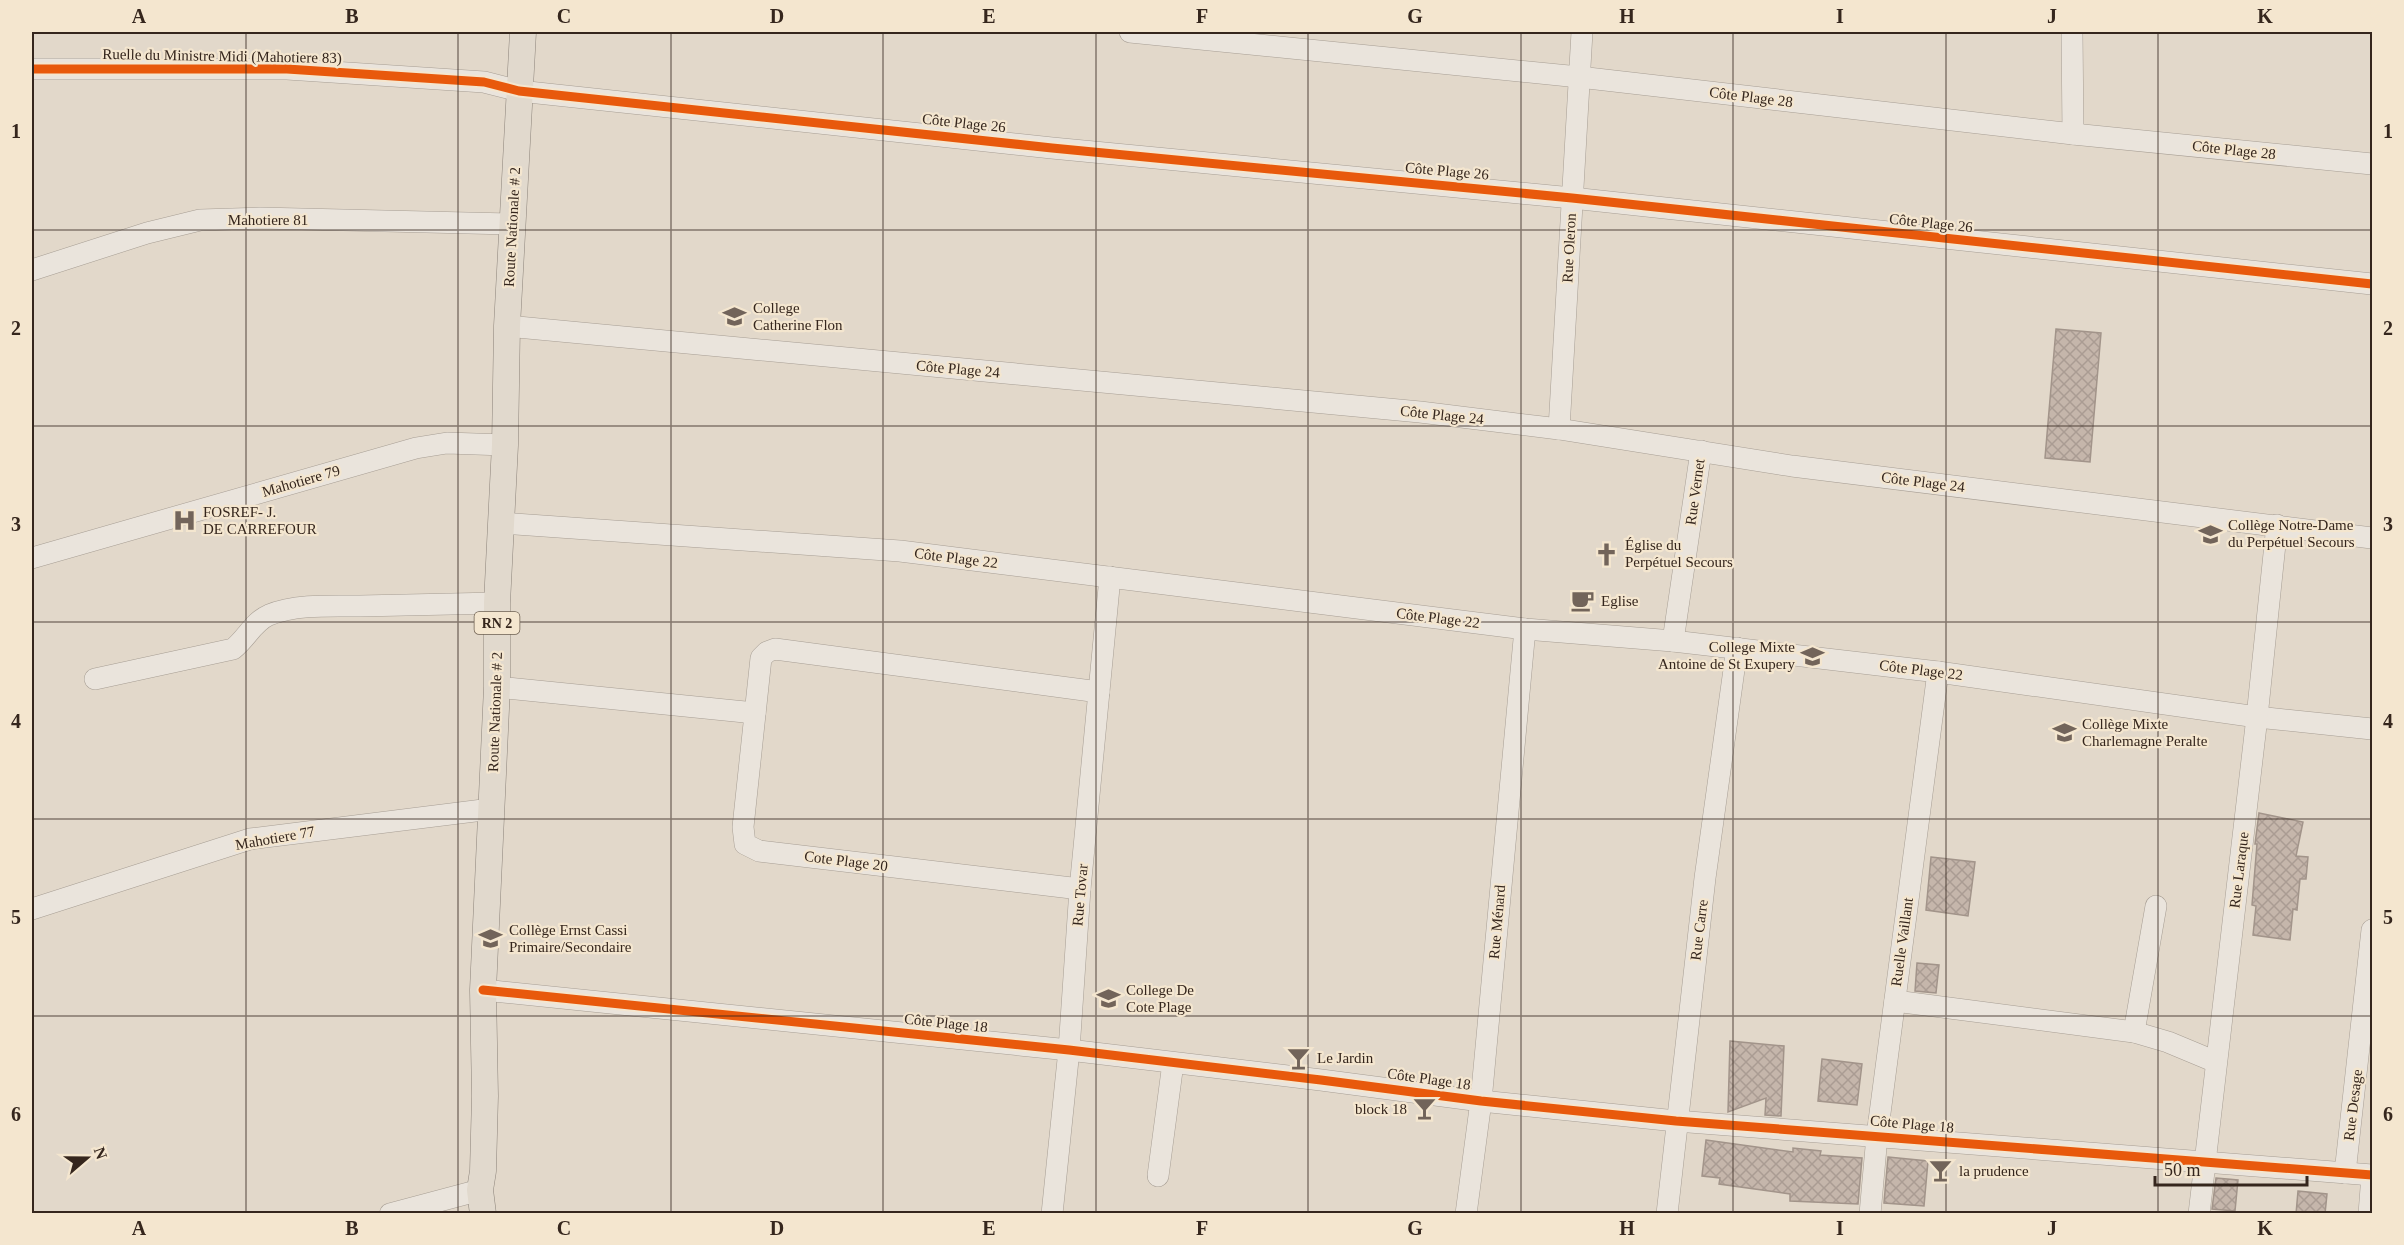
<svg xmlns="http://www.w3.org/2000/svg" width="2404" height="1245" font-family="'Times New Roman',serif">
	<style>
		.building { fill: url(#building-cross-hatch); stroke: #a2948a; stroke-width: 1.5 }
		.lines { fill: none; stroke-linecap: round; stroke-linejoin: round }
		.minor-casing { stroke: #a79e94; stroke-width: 22 }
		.major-casing { stroke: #8c837a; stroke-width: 27 }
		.minor { stroke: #eae4dc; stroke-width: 21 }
		.major { stroke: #e1d9cd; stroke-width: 26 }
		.cycleway-casing { stroke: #f4e6cf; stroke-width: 13 }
		.cycleway { stroke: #e8590c; stroke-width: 9 }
		.grid { fill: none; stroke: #35261d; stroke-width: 1.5; stroke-opacity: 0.55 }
		.labels { text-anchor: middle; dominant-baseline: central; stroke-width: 4.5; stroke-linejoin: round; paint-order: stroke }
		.shield { fill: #f4e6cf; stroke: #6e6052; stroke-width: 1.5 }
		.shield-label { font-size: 14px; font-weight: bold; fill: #35261d }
		.street-label { font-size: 15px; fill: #35261d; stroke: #f4e6cf }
		.poi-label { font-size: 15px; fill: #35261d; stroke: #f4e6cf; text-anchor: start }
		.neatline { fill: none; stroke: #35261d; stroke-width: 2 }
		.grid-label { font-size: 20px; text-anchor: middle; font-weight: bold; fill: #35261d }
	</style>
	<defs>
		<pattern id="building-cross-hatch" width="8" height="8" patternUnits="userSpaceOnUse" patternTransform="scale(1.5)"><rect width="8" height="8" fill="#c5b6ab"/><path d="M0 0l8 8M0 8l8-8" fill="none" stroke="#aa9c93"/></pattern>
	</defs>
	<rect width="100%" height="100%" fill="#e2d8ca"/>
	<g class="building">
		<path d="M2056,329l45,4 -11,129 -45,-4z"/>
		<path d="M2259,813l44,9 -7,34 12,1 -2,22h-6l-3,31 -4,-1 -3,31 -37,-5 3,-29 -4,-1 5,-61h-2z"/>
		<path d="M1931,857l44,5 -7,54 -42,-6z"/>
		<path d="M1917,963l22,2 -3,28 -21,-2z"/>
		<path d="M1730,1041l54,5 -3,70 -16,-1 1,-17 -38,14z"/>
		<path d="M1822,1059l40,5 -5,41 -39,-4z"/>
		<path d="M1706,1140l87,12v-4l28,3 -1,4 42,3 -4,46 -68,-3v-7l-71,-10 1,-6 -18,-2z"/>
		<path d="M1888,1157l40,4 -4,45 -40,-3z"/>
		<path d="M2216,1178l22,2 -3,31 -23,-2z"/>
		<path d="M2298,1191l29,3 -2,20h-29z"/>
	</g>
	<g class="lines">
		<defs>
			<g id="minor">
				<path d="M1130,32l449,45 494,57 299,30"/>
				<path d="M2072,32l1,102"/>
				<path d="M32,69h255l197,13 35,9 533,57 520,50 800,86"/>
				<path d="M32,270l115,-37 53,-13 60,-2 251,6"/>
				<path d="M507,326l913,86 139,17 233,37 580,72"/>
				<path d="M1559,429l23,-397"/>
				<path d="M502,523l398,28 625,78 148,12 265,31 319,45 115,12"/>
				<path d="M32,558l384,-110 31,-5 58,2"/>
				<path d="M1673,641l28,-190"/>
				<path d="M95,679l138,-30c14,-11 20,-27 36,-34 27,-11 62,-9 91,-9 46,-1 91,-2 137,-3"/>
				<path d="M497,687l258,26"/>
				<path d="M1080,889l-321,-38 -14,-7 -2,-17 18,-169 6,-6 8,-3 324,43"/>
				<path d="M32,909l218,-70 241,-30"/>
				<path d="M483,990l586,60 252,30 160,21 195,20 696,54"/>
				<path d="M1895,1001l239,31 34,10 48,20"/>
				<path d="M2134,1032l22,-126"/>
				<path d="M2345,1173l27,-243"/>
				<path d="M1158,1176l15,-113"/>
				<path d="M390,1214l90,-24"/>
				<path d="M1052,1214l17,-164 11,-161 30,-312"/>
				<path d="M1466,1214l15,-113 44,-472"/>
				<path d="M1667,1214l38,-336 32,-230"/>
				<path d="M1870,1214l7,-78 61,-464"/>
				<path d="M2199,1214l58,-497 20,-192"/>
				<path d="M2369,1214l3,-39"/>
			</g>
			<path id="major" d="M483,1214l-3,-24 3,-19 2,-75 -2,-106 14,-303v-84l8,-158 2,-119 16,-294"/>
		</defs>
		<use href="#minor" class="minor-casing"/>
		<use href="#major" class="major-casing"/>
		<use href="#minor" class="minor"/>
		<use href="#major" class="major"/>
		<defs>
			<g id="cycleway">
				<path d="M32,69h255l197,13 35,9 533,57 520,50 800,86"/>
				<path d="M483,990l586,60 252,30 160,21 195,20 696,54"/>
			</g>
		</defs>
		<use href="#cycleway" class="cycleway-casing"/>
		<use href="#cycleway" class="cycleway"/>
	</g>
	<path class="grid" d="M246,32v1182M458,32v1182M671,32v1182M883,32v1182M1096,32v1182M1308,32v1182M1521,32v1182M1733,32v1182M1946,32v1182M2158,32v1182M32,230h2340M32,426h2340M32,622h2340M32,819h2340M32,1016h2340"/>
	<defs>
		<symbol id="school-bare" viewBox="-9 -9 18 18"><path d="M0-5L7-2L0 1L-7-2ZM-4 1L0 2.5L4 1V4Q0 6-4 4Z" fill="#72645a" stroke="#f4e6cf" stroke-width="2.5" paint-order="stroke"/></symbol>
		<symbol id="hospital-bare" viewBox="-9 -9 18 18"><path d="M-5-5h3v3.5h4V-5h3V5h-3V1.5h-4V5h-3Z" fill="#72645a" stroke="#f4e6cf" stroke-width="2.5" paint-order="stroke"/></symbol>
		<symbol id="church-bare" viewBox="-9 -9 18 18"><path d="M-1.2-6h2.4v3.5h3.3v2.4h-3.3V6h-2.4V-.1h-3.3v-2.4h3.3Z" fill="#72645a" stroke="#f4e6cf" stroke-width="2.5" paint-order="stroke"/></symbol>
		<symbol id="cafe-bare" viewBox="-9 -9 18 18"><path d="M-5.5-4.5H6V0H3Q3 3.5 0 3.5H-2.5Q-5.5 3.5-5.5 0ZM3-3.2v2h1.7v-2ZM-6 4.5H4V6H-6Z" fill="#72645a" stroke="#f4e6cf" stroke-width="2.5" paint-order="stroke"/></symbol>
		<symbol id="bar-bare" viewBox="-9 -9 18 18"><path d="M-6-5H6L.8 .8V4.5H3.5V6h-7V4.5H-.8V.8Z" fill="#72645a" stroke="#f4e6cf" stroke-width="2.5" paint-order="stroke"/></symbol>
	</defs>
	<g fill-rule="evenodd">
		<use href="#school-bare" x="718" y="300" width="33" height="33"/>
		<use href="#hospital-bare" x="168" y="504" width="33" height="33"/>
		<use href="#school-bare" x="2194" y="518" width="33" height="33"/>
		<use href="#church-bare" x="1590" y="538" width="33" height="33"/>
		<use href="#cafe-bare" x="1566" y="584" width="33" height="33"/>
		<use href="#school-bare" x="1796" y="640" width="33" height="33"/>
		<use href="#school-bare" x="2048" y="716" width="33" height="33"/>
		<use href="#school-bare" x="474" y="922" width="33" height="33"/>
		<use href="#school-bare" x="1092" y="982" width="33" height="33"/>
		<use href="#bar-bare" x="1282" y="1042" width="33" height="33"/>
		<use href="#bar-bare" x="1408" y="1092" width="33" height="33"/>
		<use href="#bar-bare" x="1924" y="1154" width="33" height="33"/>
	</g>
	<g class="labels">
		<rect class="shield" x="474.5" y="612" width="45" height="22" rx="4.5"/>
		<g class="shield-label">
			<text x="497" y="623">RN 2</text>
		</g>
		<g class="street-label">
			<text transform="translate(222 56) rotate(1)">Ruelle du Ministre Midi (Mahotiere 83)</text>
			<text transform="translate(1751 97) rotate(7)">Côte Plage 28</text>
			<text transform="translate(964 123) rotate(6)">Côte Plage 26</text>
			<text transform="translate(2234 150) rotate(6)">Côte Plage 28</text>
			<text transform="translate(1447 171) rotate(5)">Côte Plage 26</text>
			<text x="268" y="220">Mahotiere 81</text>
			<text transform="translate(1931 223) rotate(6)">Côte Plage 26</text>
			<text transform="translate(512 227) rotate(-87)">Route Nationale # 2</text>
			<text transform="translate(1569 248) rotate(-87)">Rue Oleron</text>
			<text transform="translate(958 369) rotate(5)">Côte Plage 24</text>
			<text transform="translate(1442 415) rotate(6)">Côte Plage 24</text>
			<text transform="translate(301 481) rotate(-16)">Mahotiere 79</text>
			<text transform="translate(1923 482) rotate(7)">Côte Plage 24</text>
			<text transform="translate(1695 492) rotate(-82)">Rue Vernet</text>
			<text transform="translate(956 558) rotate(7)">Côte Plage 22</text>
			<text transform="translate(1438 618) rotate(7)">Côte Plage 22</text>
			<text transform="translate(1921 670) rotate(7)">Côte Plage 22</text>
			<text transform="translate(495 712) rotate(-88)">Route Nationale # 2</text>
			<text transform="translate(275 838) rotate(-10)">Mahotiere 77</text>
			<text transform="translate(846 861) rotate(7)">Cote Plage 20</text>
			<text transform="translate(2239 870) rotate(-83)">Rue Laraque</text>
			<text transform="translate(1080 895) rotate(-85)">Rue Tovar</text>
			<text transform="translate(1497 922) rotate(-85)">Rue Ménard</text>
			<text transform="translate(1699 930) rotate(-83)">Rue Carre</text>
			<text transform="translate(1902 942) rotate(-82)">Ruelle Vaillant</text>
			<text transform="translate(946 1023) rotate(6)">Côte Plage 18</text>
			<text transform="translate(1429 1079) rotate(8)">Côte Plage 18</text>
			<text transform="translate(2353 1105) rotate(-83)">Rue Desage</text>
			<text transform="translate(1912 1124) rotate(5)">Côte Plage 18</text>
		</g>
		<g class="poi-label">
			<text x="753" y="308">College<tspan x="753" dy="17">Catherine Flon</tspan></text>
			<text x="203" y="512">FOSREF- J.<tspan x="203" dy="17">DE CARREFOUR</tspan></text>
			<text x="2228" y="525">Collège Notre-Dame<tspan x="2228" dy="17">du Perpétuel Secours</tspan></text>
			<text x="1625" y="545">Église du<tspan x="1625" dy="17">Perpétuel Secours</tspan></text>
			<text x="1601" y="601">Eglise</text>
			<text x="1795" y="647" text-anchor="end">College Mixte<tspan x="1795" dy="17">Antoine de St Exupery</tspan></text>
			<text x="2082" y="724">Collège Mixte<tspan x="2082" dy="17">Charlemagne Peralte</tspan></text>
			<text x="509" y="930">Collège Ernst Cassi<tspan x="509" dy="17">Primaire/Secondaire</tspan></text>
			<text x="1126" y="990">College De<tspan x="1126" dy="17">Cote Plage</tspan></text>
			<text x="1317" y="1058">Le Jardin</text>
			<text x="1407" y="1109" text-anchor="end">block 18</text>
			<text x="1959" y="1171">la prudence</text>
		</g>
	</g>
	<rect width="2404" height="1245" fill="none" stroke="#f4e6cf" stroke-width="66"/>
	<g transform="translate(87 1158) rotate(70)" stroke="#f4e6cf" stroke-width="4.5" paint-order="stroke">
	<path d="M0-4.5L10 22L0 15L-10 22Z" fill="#35261d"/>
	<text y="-9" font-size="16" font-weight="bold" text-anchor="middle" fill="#35261d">N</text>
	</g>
	<path d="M2155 1176v9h152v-9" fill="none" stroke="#35261d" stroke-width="3"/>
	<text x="2164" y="1176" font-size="18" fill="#35261d" stroke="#f4e6cf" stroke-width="4.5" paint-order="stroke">50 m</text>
	<rect x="33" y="33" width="2338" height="1179" class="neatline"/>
	<g class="grid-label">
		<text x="139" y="23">A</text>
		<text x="352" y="23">B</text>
		<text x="564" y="23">C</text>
		<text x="777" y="23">D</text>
		<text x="989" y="23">E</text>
		<text x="1202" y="23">F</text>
		<text x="1415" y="23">G</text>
		<text x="1627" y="23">H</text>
		<text x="1840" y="23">I</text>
		<text x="2052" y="23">J</text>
		<text x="2265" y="23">K</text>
		<text x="16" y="138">1</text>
		<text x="2388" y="138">1</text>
		<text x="16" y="335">2</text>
		<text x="2388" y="335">2</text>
		<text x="16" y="531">3</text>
		<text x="2388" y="531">3</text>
		<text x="16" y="728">4</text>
		<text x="2388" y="728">4</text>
		<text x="16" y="924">5</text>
		<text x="2388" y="924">5</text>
		<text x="16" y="1121">6</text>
		<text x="2388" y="1121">6</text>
		<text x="139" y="1235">A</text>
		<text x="352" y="1235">B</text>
		<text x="564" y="1235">C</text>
		<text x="777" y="1235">D</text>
		<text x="989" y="1235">E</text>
		<text x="1202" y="1235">F</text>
		<text x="1415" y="1235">G</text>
		<text x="1627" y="1235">H</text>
		<text x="1840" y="1235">I</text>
		<text x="2052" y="1235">J</text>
		<text x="2265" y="1235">K</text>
	</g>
</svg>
